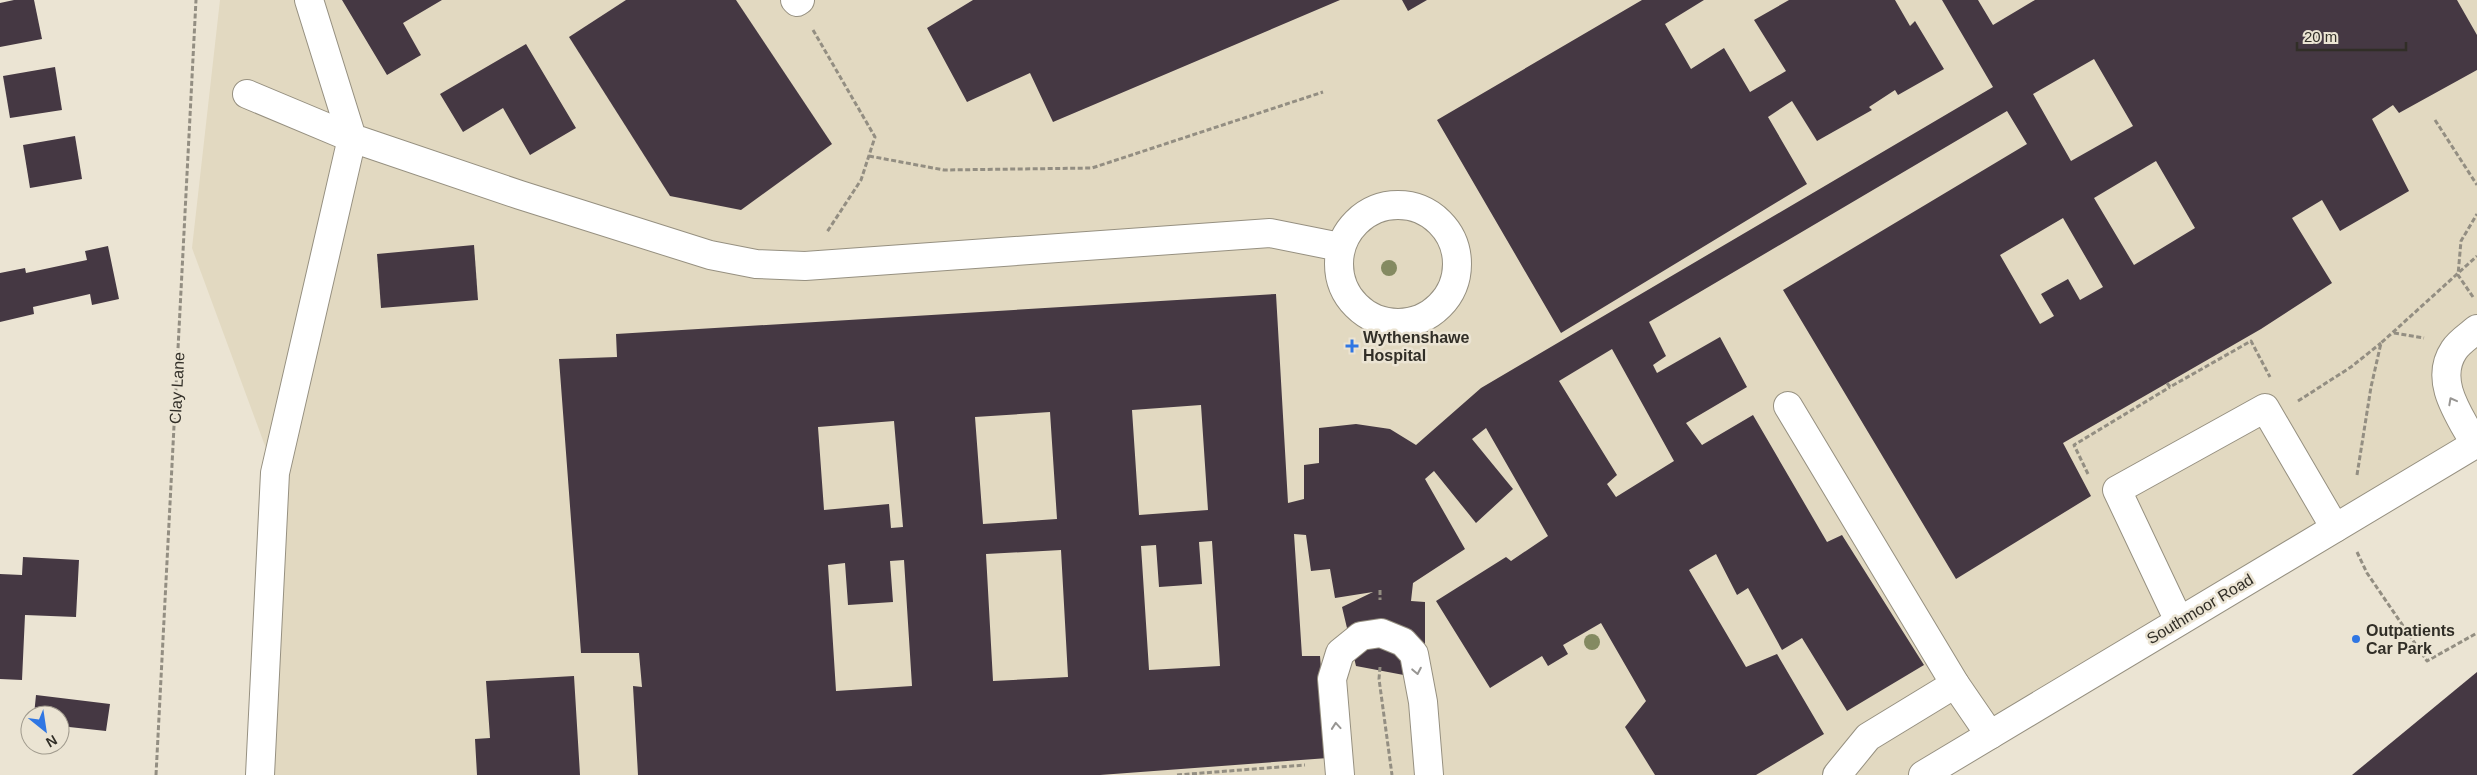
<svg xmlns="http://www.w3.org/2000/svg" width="2477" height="775" font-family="Helvetica,sans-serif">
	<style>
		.built { fill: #e2d9c1 }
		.building { fill: #453843; fill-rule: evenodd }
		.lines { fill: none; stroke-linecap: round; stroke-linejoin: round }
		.minor-casing { stroke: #969080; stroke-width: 30 }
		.path { stroke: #938e82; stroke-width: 3; stroke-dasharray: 5 2.5; stroke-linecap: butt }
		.minor { stroke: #fff; stroke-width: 28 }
		.tree { fill: #848a61 }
		.oneway { stroke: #989693 }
		.poi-dot { fill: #2f76e3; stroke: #ebe4d3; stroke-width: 2 }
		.labels { text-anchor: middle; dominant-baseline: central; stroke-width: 5; stroke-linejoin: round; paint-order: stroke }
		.poi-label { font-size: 16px; font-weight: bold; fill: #312e27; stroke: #ebe4d3; text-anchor: start }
		.street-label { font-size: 16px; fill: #312e27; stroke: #ebe4d3 }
	</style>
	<rect width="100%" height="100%" fill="#ebe4d3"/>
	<path class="built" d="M220,0h2257v443l-554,332h-1663l15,-302 -83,-225z"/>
	<g class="building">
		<path d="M14,0h20l8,39 -42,8v-44z"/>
		<path d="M342,0h100l-39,23 18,32 -34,20z"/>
		<path d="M626,0h110l96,144 -91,66 -71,-14 -101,-159z"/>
		<path d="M973,0h367l-287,122 -23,-49 -63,29 -40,-74z"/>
		<path d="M1402,0h25l-19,11z"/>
		<path d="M1642,0h62l-39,24 26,45 33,-21 26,44 36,-21 -32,-51 35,-20h106l15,26 5,-5 29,48 -46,26 -3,-5 -26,17 3,3 -55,31 -25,-40 -24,16 39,67 -246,149 -124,-213z"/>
		<path d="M1942,0h36l15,25 42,-25h422l20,35v35l-78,43 -6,-8 -21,14 37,72 -69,40 -18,-31 -30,18 40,65 -71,46 -198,114 28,53 -135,83 -173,-289 244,-146 -20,-33 -358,211 17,34 -13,9 4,8 63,-36 27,50 -61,36 16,22 51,-30 74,127 15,-7 82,130 -77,46 -45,-73 -20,12 -34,-62 -11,7 -21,-41 -27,16 57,97 31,-13 47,80 -68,41h-101l-30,-48 21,-26 -45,-78 -38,22 5,9 -20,12 -6,-10 -52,32 -54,-87 70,-44 5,4 37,-25 -62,-108 -14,11 41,50 -37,34 -42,-52 -9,8 40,70 -52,34 -2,18 14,1v77l-69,-13 -14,-59 31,-15 -38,6 -5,-29 -19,2 -5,-36 -12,-1 8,122h18l8,102 -228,17h-462l-5,-89 9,1 -3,-34h-58l-22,-294 58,-2 -1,-23 660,-40 12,209 16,-4v-34l15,-2v-35l37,-4 34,5 26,16 65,-57 512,-301zM2094,59l39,67 -62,35 -38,-67zM2156,161l39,67 -61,37 -40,-67zM2063,218l40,69 -23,13 -12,-21 -27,15 13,22 -14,8 -40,-69zM1612,349l62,112 -58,36 -9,-13 10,-9 -58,-94zM1201,405l7,105 -69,5 -7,-105zM1050,412l7,107 -74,5 -8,-107zM894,421l9,106 -12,1 -2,-24 -65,6 -6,-83zM1212,541l8,125 -71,4 -8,-124 15,-1 3,42 43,-3 -3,-42zM1061,550l7,127 -75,4 -7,-127zM904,560l8,126 -76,5 -8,-126 17,-2 3,42 45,-3 -3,-41z"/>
		<path d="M526,44l50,84 -46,27 -27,-47 -40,24 -23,-38z"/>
		<path d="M55,67l7,43 -52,8 -7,-42z"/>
		<path d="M75,136l7,43 -52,9 -7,-43z"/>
		<path d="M474,245l4,55 -97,8 -4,-54z"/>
		<path d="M108,246l11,53 -27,6 -2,-11 -57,13 1,7 -34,8v-49l25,-5 1,5 61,-13 -2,-9z"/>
		<path d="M23,557l56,3 -3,57 -51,-2 -3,65 -22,-1v-105l22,1z"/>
		<path d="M2477,672v103h-125z"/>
		<path d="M574,676l6,99h-103l-2,-36 15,-1 -4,-57z"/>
		<path d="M36,695l74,9 -4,27 -46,-5v-11h-26z"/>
	</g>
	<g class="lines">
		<defs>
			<g id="minor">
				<path d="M309,0l43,138 168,57 190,60 46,9 49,2 465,-33 70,14"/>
				<path d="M795,0l2,2 3,-2"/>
				<path d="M247,94l105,44 -77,335 -15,302"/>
				<circle cx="1398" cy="264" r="59"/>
				<path d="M1788,406l167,278 35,51"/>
				<path d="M2475,444c-15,-28 -42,-63 -21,-94 5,-8 16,-15 23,-21"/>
				<path d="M2179,621l-62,-131 148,-82 70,120"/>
				<path d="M1340,775l-8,-96 8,-26 21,-17 20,-3 22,9 11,12 9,48 6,73"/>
				<path d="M1837,775l31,-38 87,-53"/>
				<path d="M1923,775l554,-332"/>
			</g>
		</defs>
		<use href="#minor" class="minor-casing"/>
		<g class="path">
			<path d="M813,30l62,107 -14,43 -34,52"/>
			<path d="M2435,120l42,65"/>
			<path d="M869,156l75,14 148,-2 231,-76"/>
			<path d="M2473,297l-15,-22 3,-34 16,-27"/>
			<path d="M2394,333l30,5"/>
			<path d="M2167,383l3,4 81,-46 19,36"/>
			<path d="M2298,401l53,-34 30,-24"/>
			<path d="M2088,474l-14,-29 96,-58"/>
			<path d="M2357,475l14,-88 10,-44 96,-87"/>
			<path d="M2357,552l10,21 60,88 50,-28"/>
			<path d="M1380,590v10"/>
			<path d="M1380,667l-1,12 13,96"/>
			<path d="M156,775l40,-775"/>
			<path d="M1177,775l128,-10"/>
		</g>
		<use href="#minor" class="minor"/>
	</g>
	<g class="tree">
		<circle cx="1389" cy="268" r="8"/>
		<circle cx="1592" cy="642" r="8"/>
	</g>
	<defs><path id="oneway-chevron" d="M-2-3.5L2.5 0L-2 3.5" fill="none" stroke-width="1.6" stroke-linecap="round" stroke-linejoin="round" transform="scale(1.25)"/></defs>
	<g class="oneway">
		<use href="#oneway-chevron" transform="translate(2452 401) rotate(-118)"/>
		<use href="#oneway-chevron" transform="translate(1417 671) rotate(79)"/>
		<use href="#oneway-chevron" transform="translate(1336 726) rotate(-95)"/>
	</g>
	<g class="poi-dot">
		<path d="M1349.5 338.5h5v5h5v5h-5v5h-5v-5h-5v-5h5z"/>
		<circle cx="2356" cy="639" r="5"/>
	</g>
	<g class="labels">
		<g class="poi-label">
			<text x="1363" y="337">Wythenshawe<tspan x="1363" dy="18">Hospital</tspan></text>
			<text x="2366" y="630">Outpatients<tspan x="2366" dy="18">Car Park</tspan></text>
		</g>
		<g class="street-label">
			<text transform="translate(177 388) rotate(-87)">Clay Lane</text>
			<text transform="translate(2200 609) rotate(-31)">Southmoor Road</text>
		</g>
	</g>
	<g transform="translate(45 730) rotate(150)"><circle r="24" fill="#ebe4d3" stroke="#a19b8e"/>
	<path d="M0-4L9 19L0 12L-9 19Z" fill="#2f76e3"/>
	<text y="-8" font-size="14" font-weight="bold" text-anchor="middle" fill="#312e27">N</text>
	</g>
	<path d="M2297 42v8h109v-8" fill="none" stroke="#312e27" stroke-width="2.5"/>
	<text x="2304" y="42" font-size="15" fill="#312e27" stroke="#ebe4d3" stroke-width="4" paint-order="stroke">20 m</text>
</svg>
